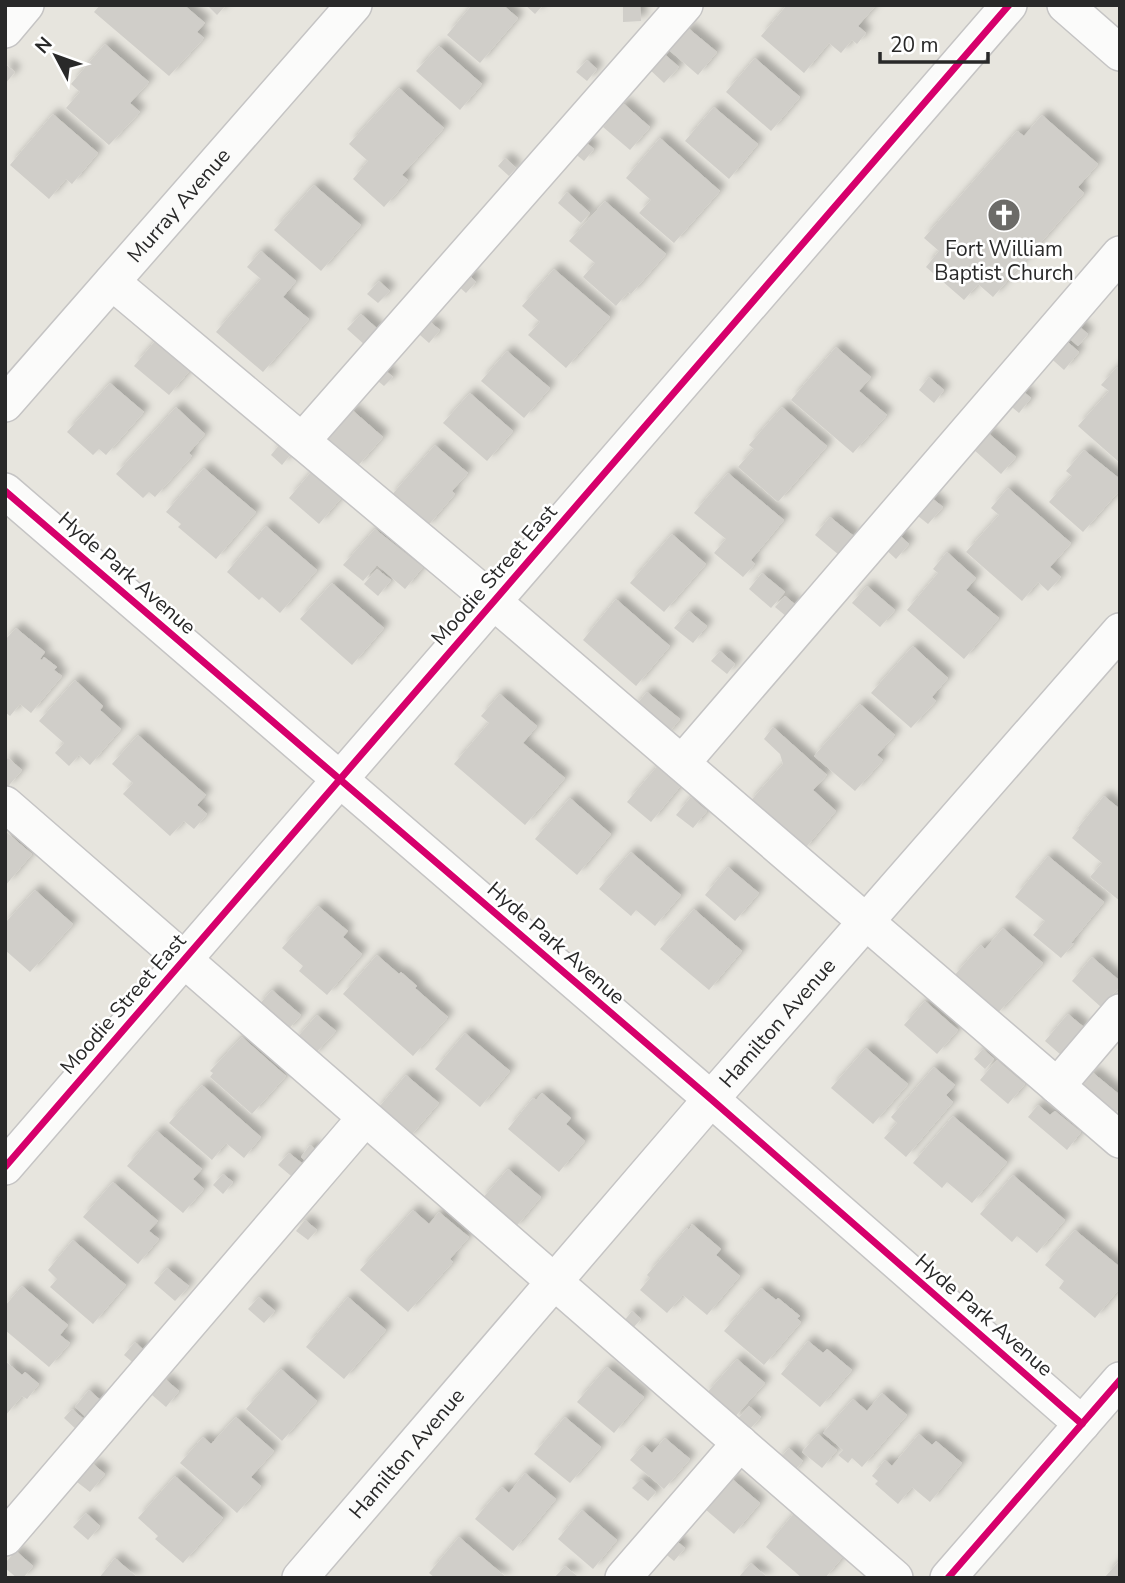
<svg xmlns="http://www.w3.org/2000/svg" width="1125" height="1583" font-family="'Nunito Sans',sans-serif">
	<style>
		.building { fill: #d0cec9; filter: url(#shadow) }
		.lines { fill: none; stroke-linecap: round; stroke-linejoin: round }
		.minor-casing { stroke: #c5c4c4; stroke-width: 38 }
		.minor { stroke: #fbfbfa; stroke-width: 35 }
		.cycleway-casing { stroke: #fff; stroke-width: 11 }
		.cycleway { stroke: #d6006c; stroke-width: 7 }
		.labels { text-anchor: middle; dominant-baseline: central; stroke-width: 5; stroke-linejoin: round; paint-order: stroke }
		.street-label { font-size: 21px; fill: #292929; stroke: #fff }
		.poi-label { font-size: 21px; fill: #292929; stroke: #fff }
	</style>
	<defs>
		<filter id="shadow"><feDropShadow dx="6" dy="-6" stdDeviation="3.5" flood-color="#0004"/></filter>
	</defs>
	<rect width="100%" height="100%" fill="#e7e5de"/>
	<g class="building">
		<path d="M100,5h55l2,2 2,-2h25l21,18 -8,9 7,6 -35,38 -75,-64z"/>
		<path d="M207,5h19l-9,10z"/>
		<path d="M472,5h31l15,13 -38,45 -33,-28z"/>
		<path d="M525,5h18l-8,9z"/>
		<path d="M623,5h17l1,16 -18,1z"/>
		<path d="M787,5h89l-18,21 8,7 -9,11 -5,-4 -11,13 -12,-10 -25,30 -43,-37z"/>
		<path d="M688,28l29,24 -19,23 -29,-25z"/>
		<path d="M105,44l44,38 -19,21 10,9 -31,33 -43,-37 14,-16 -9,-8z"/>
		<path d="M439,46l43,38 -22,26 -44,-39z"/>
		<path d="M661,51l18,16 -15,16 -17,-16z"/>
		<path d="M755,58l45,39 -29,34 -45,-39z"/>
		<path d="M587,60l10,9 -10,12 -11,-9z"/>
		<path d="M5,64l10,8 -10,12z"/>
		<path d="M399,88l45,40 -42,47 6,5 -24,27 -31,-28 15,-18 -19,-17z"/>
		<path d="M623,103l27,24 -20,23 -27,-23z"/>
		<path d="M714,107l44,37 -29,35 -44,-38z"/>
		<path d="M53,114l45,39 -26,31 -6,-5 -17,20 -39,-34z"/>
		<path d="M1042,115l56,49 -20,23 6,6 -91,104 -15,-13 -14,16 -38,-33 13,-16 -15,-13 93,-107 7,5z"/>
		<path d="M660,138l60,53 -46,52 -35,-30 12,-13 -25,-22z"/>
		<path d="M583,140l11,9 -10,12 -11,-9z"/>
		<path d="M505,158l11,10 -7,8 -11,-10z"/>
		<path d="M314,185l47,40 -40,46 -47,-41z"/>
		<path d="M567,192l23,21 -9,10 -23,-20z"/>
		<path d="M605,201l61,53 -35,40 -3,-2 -12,14 -33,-29 12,-14 -26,-22z"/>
		<path d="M261,251l35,30 -13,16 26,22 -46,53 -47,-40 45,-53 -14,-12z"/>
		<path d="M554,269l56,48 -44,51 -38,-33 12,-13 -18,-16z"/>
		<path d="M467,273l9,9 -10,11 -9,-8z"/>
		<path d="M379,281l11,10 -12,12 -11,-9z"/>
		<path d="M361,314l19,17 -14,15 -19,-17z"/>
		<path d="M430,322l10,8 -11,13 -9,-8z"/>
		<path d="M1074,322l14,12 -10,12 -15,-13z"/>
		<path d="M1061,336l18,16 -15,18 -18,-16z"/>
		<path d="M156,340l35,29 -22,26 -35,-29z"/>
		<path d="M836,347l35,30 -12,14 28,24 -34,38 -62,-53z"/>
		<path d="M507,351l43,37 -26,30 -43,-37z"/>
		<path d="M381,367l12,10 -9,9 -11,-9z"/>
		<path d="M1117,367l3,2v94l-42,-37 31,-35 -8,-6z"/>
		<path d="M929,377l15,13 -10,13 -15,-13z"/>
		<path d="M110,383l34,29 -38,43 -7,-6 -6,6 -26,-23z"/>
		<path d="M1019,388l12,10 -12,15 -12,-10z"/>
		<path d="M470,393l43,38 -26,30 -44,-38z"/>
		<path d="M176,407l29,27 -16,19 3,3 -37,41 -6,-5 -6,6 -27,-24z"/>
		<path d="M782,407l45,39 -49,56 -40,-35 16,-18 -5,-4z"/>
		<path d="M351,409l32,28 -27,31 -32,-28z"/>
		<path d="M987,432l29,25 -15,17 -28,-25z"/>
		<path d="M280,444l11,10 -9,11 -11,-10z"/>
		<path d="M435,445l33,28 -16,18 3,3 -29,34 -36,-31z"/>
		<path d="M1084,450l36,29v11l-37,42 -34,-30 23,-26 -6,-5z"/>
		<path d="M204,468l52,44 -40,47 -38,-32 3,-3 -15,-12z"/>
		<path d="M312,471l30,26 -23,27 -30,-26z"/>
		<path d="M728,473l56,47 -33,40 4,4 -12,13 -29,-24 12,-14 -32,-26z"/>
		<path d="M1008,488l63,55 -21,24 11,10 -13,14 -10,-9 -16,19 -56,-49 33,-37 -8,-7z"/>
		<path d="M928,495l15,12 -15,17 -15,-12z"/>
		<path d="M830,517l25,20 -16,18 -24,-20z"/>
		<path d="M266,526l51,44 -37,43 -18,-16 -3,3 -32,-28z"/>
		<path d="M375,529l48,38 -18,22 -28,-24 -14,16 -20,-16z"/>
		<path d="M895,531l14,13 -13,15 -14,-13z"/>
		<path d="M672,534l34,30 -42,48 -34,-29z"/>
		<path d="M947,552l29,26 -10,12 33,28 -35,41 -57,-49 31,-37 -5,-4z"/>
		<path d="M377,569l14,11 -13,16 -14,-12z"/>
		<path d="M762,573l23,19 -14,16 -22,-19z"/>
		<path d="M332,583l52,45 -32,37 -52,-46z"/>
		<path d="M867,586l28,24 -15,17 -28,-24z"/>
		<path d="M785,596l12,10 -10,11 -12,-10z"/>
		<path d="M616,599l54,47 -34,40 -53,-46z"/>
		<path d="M689,611l18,15 -14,17 -19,-15z"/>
		<path d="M16,628l29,24 -5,7 2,1 2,-3 13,10 -3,3 8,6 -31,37 -11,-9 -10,12 -5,-4v-72z"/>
		<path d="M913,646l35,32 -16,19 4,4 -25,27 -40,-35z"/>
		<path d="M720,651l15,13 -8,10 -16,-13z"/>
		<path d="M75,680l28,26 -3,4 21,19 -31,36 -11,-10 -10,11 -14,-13 9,-10 -25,-22z"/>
		<path d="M647,692l33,27 -15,18 -33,-27z"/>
		<path d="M500,694l37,32 -14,17 42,35 -40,47 -71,-61 35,-41 -8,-7z"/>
		<path d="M860,704l35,31 -18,20 6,5 -28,31 -41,-35z"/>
		<path d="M773,727l54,48 -14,15 23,21 -33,40 -55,-47 35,-40 -3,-10 -16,-15z"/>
		<path d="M138,735l68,60 -9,10 10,9 -13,15 -10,-8 -14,15 -47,-42 10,-11 -21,-19z"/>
		<path d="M8,758l14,12 -17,20v-29z"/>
		<path d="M660,763l23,20 -32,39 -24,-20z"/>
		<path d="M1104,796l16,13v92l-30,-24 12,-14 -30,-25 7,-9 -1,-1z"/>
		<path d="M691,797l16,14 -14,17 -17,-13z"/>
		<path d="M570,798l41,36 -34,41 -42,-36z"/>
		<path d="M5,831l27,23 -27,32z"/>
		<path d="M631,852l50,43 -26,31 -19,-16 -5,6 -32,-27z"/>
		<path d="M1048,856l56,46 -33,41h3l-13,15 -28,-23 12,-14 -30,-24z"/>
		<path d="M728,867l31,26 -24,28 -30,-26z"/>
		<path d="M35,890l38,34 -43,48 -25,-22v-27z"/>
		<path d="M318,906l30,25 -5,6 19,17 -35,41 -28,-24 4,-5 -21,-18z"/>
		<path d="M694,909l48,42 -33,39 -49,-41z"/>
		<path d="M1003,928l40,35 -47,52 -43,-38 28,-32 4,4z"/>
		<path d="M377,955l22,19 2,-2 16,14 -2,2 33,29 -35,39 -70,-62z"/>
		<path d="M1092,957l28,24v5l-19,21 -29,-26z"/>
		<path d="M272,990l29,25 -15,17 -29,-25z"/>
		<path d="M925,1001l33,29 -21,24 -33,-29z"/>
		<path d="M1068,1014l17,14 -24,27 -16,-14z"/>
		<path d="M317,1015l19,16 -24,26 -18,-16z"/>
		<path d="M465,1033l45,38 -30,36 -45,-38z"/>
		<path d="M242,1037l44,39 -34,38 -42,-37 3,-4 -3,-2z"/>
		<path d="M866,1048l42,36 -35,40 -42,-36z"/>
		<path d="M983,1049l11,10 -9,10 -11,-10z"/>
		<path d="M997,1060l28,24 -17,20 -28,-24z"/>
		<path d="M934,1067l21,18 -9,10 7,7 -47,55 -22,-19 13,-15 -6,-6z"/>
		<path d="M1092,1072l28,23v13l-9,10 -34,-29z"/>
		<path d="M406,1075l33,28 -32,37 -32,-28z"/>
		<path d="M202,1085l59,52 -17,21 -18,-15 -14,17 -43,-37z"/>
		<path d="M542,1093l29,25 -5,6 19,17 -26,31 -51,-43 25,-31 3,2z"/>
		<path d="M1038,1105l12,10 5,-4 26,21 -14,18 -39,-33z"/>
		<path d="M953,1116l54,46 -35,41 -25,-21 -5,6 -29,-25z"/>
		<path d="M157,1131l45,38 -9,10 11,10 -21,24 -56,-47z"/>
		<path d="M310,1145l11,9 -10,12 -10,-9z"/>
		<path d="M289,1153l18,14 -11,13 -18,-15z"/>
		<path d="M508,1169l33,28 -27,32 -33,-29z"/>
		<path d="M223,1174l10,8 -10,12 -10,-9z"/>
		<path d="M1013,1175l52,45 -28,33 -20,-17 -5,6 -32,-28z"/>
		<path d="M113,1182l45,39 -9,10 10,8 -21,25 -55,-47z"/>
		<path d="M413,1210l16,14 10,-12 30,25 -19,22 3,3 -45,50 -48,-42z"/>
		<path d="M305,1220l12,10 -9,10 -12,-9z"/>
		<path d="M692,1224l29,25 -5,6 24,21 -33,39 -24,-20 -16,18 -27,-23 10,-12 -3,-3 40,-47 2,2z"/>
		<path d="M1075,1230l45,37v21l-25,30 -36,-30 5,-7 -19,-16z"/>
		<path d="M73,1240l53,45 -33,39 -43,-37 7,-8 -9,-9z"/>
		<path d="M167,1268l22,18 -14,15 -21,-18z"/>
		<path d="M22,1286l46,39 -8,10 10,8 -21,24 -44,-37v-24z"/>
		<path d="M761,1288l15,12 2,-2 22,18 -3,2 4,4 -37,43 -40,-34z"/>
		<path d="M259,1297l16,14 -11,12 -16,-14z"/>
		<path d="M348,1297l38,33 -42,49 -38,-32z"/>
		<path d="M632,1311l9,8 -8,9 -9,-7z"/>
		<path d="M808,1341l15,12 4,-4 25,21 -32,37 -39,-33z"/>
		<path d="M135,1342l13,12 -11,12 -13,-11z"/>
		<path d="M737,1359l28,24 -32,36 -28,-24z"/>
		<path d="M5,1361l17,14 3,-3 14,12 -12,15 -5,-3 -17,20z"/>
		<path d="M607,1367l37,30 -30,36 -37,-31z"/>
		<path d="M281,1369l36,32 -35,40 -36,-32z"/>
		<path d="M165,1379l14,12 -13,16 -14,-12z"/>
		<path d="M89,1390l16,14 -15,17 -15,-14z"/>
		<path d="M882,1393l25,22 -45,52 -10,-9 -4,5 -10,-8 5,-5 -20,-17 30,-34 14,12z"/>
		<path d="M749,1406l12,11 -14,15 -12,-10z"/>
		<path d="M72,1409l14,12 -8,10 -14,-13z"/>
		<path d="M236,1417l38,34 -23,26 10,9 -24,27 -57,-50 23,-26 8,7z"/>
		<path d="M565,1417l36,30 -31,36 -36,-29z"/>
		<path d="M818,1434l19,16 -15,18 -20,-16z"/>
		<path d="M919,1434l13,11 4,-4 26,22 -32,39 -18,-15 -14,17 -23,-20 3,-3 -6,-5 13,-16 7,6z"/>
		<path d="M665,1438l25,21 -26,30 -34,-29 13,-15 9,8z"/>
		<path d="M789,1448l14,13 -13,14 -14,-12z"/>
		<path d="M93,1464l12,10 -15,18 -13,-10z"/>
		<path d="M525,1473l31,26 -43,52 -38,-32 27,-32 7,6z"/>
		<path d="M175,1476l48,42 -40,45 -28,-24 3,-3 -20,-18z"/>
		<path d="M731,1478l29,25 -26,31 -29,-25z"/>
		<path d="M641,1479l15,13 -8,9 -16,-13z"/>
		<path d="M582,1510l35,30 -24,29 -35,-30z"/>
		<path d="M796,1511l50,42 -21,25h-23l-36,-31z"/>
		<path d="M86,1513l14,13 -12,14 -15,-13z"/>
		<path d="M459,1537l48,41h-72l-6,-5z"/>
		<path d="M673,1538l12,10 -11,13 -12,-10z"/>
		<path d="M16,1551l17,15 -10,12h-6l-12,-10v-5z"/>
		<path d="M115,1558l23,20h-39z"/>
		<path d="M1120,1560v18h-13l-2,-1z"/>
		<path d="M751,1563l17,15h-30z"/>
		<path d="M565,1566l12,10 -23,2z"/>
	</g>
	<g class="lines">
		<defs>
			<g id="minor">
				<path d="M1065,5l55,48"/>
				<path d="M5,30l21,-25"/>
				<path d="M112,282l382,320 626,538"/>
				<path id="s1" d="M5,404l349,-399"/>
				<path d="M302,441l383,-436"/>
				<path d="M5,491l706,608 371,325"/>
				<path d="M682,763l438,-509"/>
				<path d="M5,804l890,774"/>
				<path d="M1057,1086l63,-74"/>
				<path d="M5,1167l1004,-1162"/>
				<path d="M5,1538l360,-420"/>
				<path id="s2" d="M300,1578l411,-479 409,-468"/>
				<path d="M623,1578l117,-135"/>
				<path d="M948,1578l172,-198"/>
			</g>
		</defs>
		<use href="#minor" class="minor-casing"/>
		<use href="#minor" class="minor"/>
		<defs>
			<g id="cycleway">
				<path d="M5,491l706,608 371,325"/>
				<path d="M5,1167l1004,-1162"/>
				<path d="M948,1578l172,-198"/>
			</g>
		</defs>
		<use href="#cycleway" class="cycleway-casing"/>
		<use href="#cycleway" class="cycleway"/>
	</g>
	<defs>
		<symbol id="church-disc" viewBox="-11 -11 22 22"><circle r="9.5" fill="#6c6b68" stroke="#fff"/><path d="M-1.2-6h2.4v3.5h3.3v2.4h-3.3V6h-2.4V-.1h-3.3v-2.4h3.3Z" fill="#fff"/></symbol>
	</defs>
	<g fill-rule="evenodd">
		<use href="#church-disc" x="985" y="196" width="38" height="38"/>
	</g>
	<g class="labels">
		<g class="street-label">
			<text stroke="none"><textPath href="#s1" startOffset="264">Murray Avenue</textPath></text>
			<text transform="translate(127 573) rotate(41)">Hyde Park Avenue</text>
			<text transform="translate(494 575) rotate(-49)">Moodie Street East</text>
			<text transform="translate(556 943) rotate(41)">Hyde Park Avenue</text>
			<text transform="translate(123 1004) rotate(-49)">Moodie Street East</text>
			<text stroke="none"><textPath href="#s2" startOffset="732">Hamilton Avenue</textPath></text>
			<text transform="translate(984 1315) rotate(41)">Hyde Park Avenue</text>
			<text stroke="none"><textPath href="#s2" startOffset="164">Hamilton Avenue</textPath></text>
		</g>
		<g class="poi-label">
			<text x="1004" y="249">Fort William<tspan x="1004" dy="24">Baptist Church</tspan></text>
		</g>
	</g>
	<rect width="1125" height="1583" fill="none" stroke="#292929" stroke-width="14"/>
	<g transform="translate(56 56) rotate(311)" stroke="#ffffff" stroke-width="5" paint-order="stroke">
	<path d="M0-5L12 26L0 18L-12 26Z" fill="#292929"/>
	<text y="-10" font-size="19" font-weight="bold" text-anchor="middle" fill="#292929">N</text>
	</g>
	<path d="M880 52v10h108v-10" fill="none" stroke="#292929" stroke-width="3.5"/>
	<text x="890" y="52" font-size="21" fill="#292929" stroke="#ffffff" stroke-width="5" paint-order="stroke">20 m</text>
</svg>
